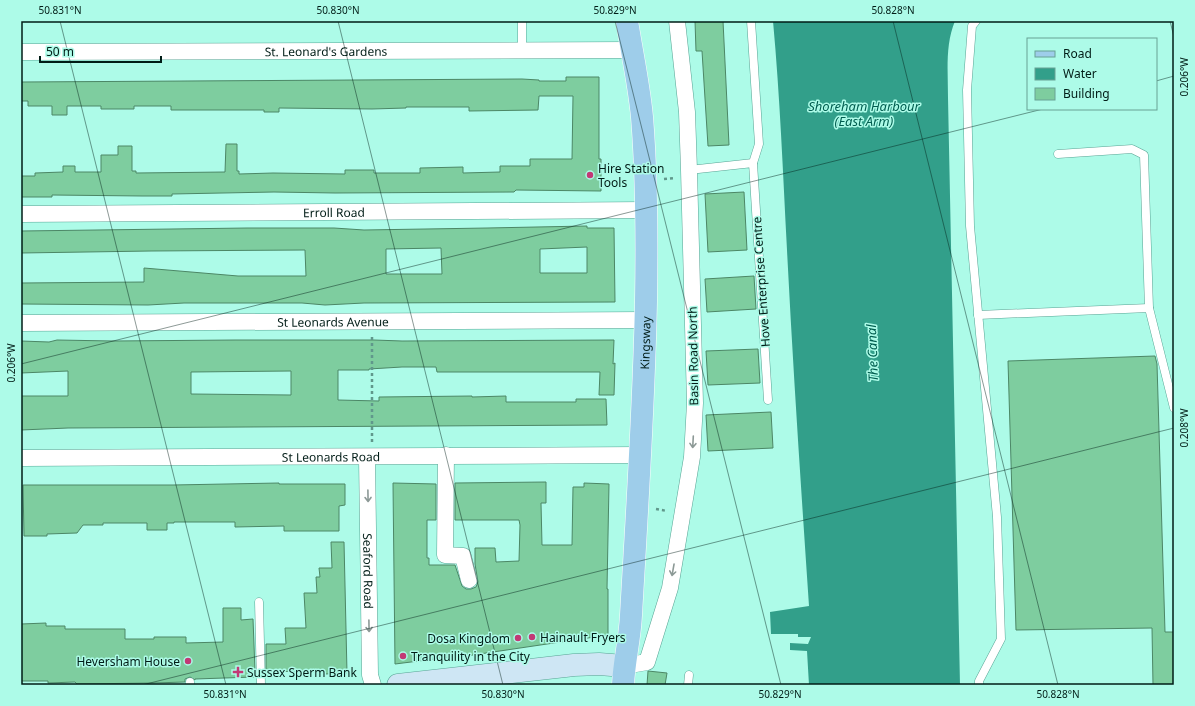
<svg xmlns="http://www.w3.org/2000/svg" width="1195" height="706" font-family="'Noto Sans',sans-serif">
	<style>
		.water { fill: #329f8a }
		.building { fill: #7ecd9f; stroke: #4c8766; fill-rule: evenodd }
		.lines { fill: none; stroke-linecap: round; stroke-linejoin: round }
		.lane-casing { stroke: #58a494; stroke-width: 9 }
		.street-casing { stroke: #58a494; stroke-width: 17 }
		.secondary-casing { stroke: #58a494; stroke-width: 23 }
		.primary-casing { stroke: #fff; stroke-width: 23 }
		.path { stroke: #60988b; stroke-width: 2.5; stroke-dasharray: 3 3; stroke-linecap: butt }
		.lane { stroke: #fff; stroke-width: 8 }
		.street { stroke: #fff; stroke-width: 16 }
		.secondary { stroke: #cee6f4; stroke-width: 22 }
		.primary { stroke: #9ecdea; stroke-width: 22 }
		.oneway { stroke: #8c9996 }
		.ticks { fill: none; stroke: #001c16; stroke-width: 1; stroke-opacity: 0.45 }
		.poi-dot { fill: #c23975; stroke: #adfbe8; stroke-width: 1.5 }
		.labels { text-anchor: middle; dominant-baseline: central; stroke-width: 3; stroke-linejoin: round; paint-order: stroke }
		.street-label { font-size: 12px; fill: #001c16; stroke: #adfbe8 }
		.poi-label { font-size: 12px; fill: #001c16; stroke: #adfbe8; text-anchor: start }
		.water-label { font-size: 13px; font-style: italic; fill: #005d4f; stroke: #adfbe8 }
		.neatline { fill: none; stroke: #001c16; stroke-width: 1.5 }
		.ticks-label { font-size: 10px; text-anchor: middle; fill: #001c16 }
	</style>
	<rect width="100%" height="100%" fill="#adfbe8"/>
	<path class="water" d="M773,21h182c-10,24 -7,51 -7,77l12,587h-151l-2,-34 -17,-1v-7l18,1 3,-7h-13v-3h-27l-1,-22 39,-6c-8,-119 -16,-237 -22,-356 -4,-76 -7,-153 -14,-229z"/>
	<g class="building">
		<path d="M695,21h28l6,124 -21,1 -6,-95h-6z"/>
		<path d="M566,77h33v82h2v32l-85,-1 -2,2 -179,1 -61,-1 -102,2v2h-30l-90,-1v2h-31v-21h14v-3l28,-1v-6h12v6h26v-17h17v-9h14v25h4v2l89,-1 1,-28h11v27h2v3l34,-1 72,1v-4h29v3h46v-5l43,-1v6l37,-1v-6h30v-7h42l1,-63h-34l-1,14 -69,1v-4h-63v1l-34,1 -93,-1v4h-15v-2h-93v-4h-37v3h-33v-3h-34v9h-15v-9h-24v-5h-7v-19l501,-3 17,1v1h27z"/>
		<path d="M744,192l3,58 -39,2 -3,-58z"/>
		<path d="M587,226v2h27l1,74 -251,1 -39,2 -23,-2h-118l-36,2 -127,-1v-21l123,-1v-14l94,8h68l-1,-26 -154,1 -130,2v-22l226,-3h87l30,2 123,-2zM587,247v26h-47v-24zM441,248l1,26h-56v-25z"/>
		<path d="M754,276l2,33 -49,3 -2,-33z"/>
		<path d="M57,340l56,1 122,-1h139l28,1 212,-1 -1,24 2,-1 -1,32h-15l1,-23h-163l-1,-5h-34l-33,2v1h-31v30l41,1v-4l93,-1v1l34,-1v6h70v-3h30l1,26 -539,3 -47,2v-34h47v-25l-47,2v-32l28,1zM291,371v24l-100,-1v-22z"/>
		<path d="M758,349l2,34 -52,2 -2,-34z"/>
		<path d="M1155,356l2,8 8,268h9v53h-21l-1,-57 -136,2 -8,-269z"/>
		<path d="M771,412l2,36 -65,3 -2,-36z"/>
		<path d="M546,482v21h-5l1,42h30l1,-58h11v-4l25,1 -2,105h1v46l-142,21h-7l-64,8 -2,-181 43,1v36h-9v38h2v7h26l7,21 4,3h5l5,-2 2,-5 -3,-18v-16h20l1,14 23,-1 1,-36 -1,-5h-64v-37z"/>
		<path d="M279,483v1h66v21l-6,1v25h-55v-5l-49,1v-5h-61v1h-7v7h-20v-7h-44v2h-20l-6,8 -30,1v2h-23l-1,-51h150z"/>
		<path d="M331,542h13l3,131 -22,1v-2l-59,-1v-27h20l-1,-16h21l-2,-35h13l-1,-16h4l-1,-9h13z"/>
		<path d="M223,608h18v12l12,-1 2,52 -1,6 -59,2v1l-5,-3 -5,2v3l-32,1 -76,1 -2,-2 -27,1v-2h-27v-57l25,-1v3h19v3h60v10h29v-2h32v6l37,-1z"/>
		<path d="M648,671l19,2 -2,12h-18z"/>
	</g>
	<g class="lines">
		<defs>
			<g id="lane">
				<path d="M522,21v29"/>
				<path d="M751,21l8,123 -6,19"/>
				<path d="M976,21l-4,5 -5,64 3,136 27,291 4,122 -22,42v4"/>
				<path d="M1058,154l74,-5 12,6 5,153"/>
				<path d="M689,170l64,-7 15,237"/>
				<path d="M978,315l171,-7 25,100"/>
				<path d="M259,602l2,83"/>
				<path d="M190,685v-3"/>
				<path d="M688,685l1,-10"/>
			</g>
			<g id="street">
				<path id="s1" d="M21,52l611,-2"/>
				<path id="s2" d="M21,214l625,-4"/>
				<path id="s3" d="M21,323l625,-3"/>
				<path d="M446,455l-1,100 18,1 6,24"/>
				<path id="s4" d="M367,457l3,218 3,10"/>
				<path id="s5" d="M21,458l619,-3"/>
				<path d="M624,666l23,-4 23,-74 22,-131 3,-54 -6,-233 -2,-58 -10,-91"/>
			</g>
			<path id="secondary" d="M398,685l176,-20 25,-1 25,2"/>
			<g id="primary">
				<path id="s6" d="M623,685c1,-24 7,-46 8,-70 6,-104 13,-209 15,-314 1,-61 1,-123 -4,-184 -3,-32 -10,-64 -15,-96"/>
			</g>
		</defs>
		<use href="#lane" class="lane-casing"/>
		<use href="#street" class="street-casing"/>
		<use href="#secondary" class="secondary-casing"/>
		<use href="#primary" class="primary-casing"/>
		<g class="path">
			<path d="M664,179l11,-1"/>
			<path d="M372,337v105"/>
			<path d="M656,509l11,2"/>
		</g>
		<use href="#lane" class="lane"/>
		<use href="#street" class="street"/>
		<use href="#secondary" class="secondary"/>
		<use href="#primary" class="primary"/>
	</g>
	<defs><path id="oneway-shaft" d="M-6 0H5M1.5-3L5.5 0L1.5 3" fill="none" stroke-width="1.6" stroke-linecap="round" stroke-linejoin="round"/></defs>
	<g class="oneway">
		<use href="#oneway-shaft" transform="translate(693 442) rotate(93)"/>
		<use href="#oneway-shaft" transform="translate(368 496) rotate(89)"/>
		<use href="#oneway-shaft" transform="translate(673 570) rotate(100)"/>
		<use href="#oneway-shaft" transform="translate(369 626) rotate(89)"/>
	</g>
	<path class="ticks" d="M60,21l166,664M338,21l165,664M615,21l166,664M893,21l165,664M1170,21l4,16M1156,81l18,-5M21,364l1022,-255M142,685l1032,-257"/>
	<g class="poi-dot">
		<circle cx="590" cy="175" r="4"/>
		<circle cx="532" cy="637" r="4"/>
		<circle cx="518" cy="638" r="4"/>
		<circle cx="403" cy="656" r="4"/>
		<circle cx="188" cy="661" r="4"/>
		<path d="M236 666h4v4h4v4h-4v4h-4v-4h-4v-4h4z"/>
	</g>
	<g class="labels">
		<g class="street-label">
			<text stroke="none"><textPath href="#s1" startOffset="305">St. Leonard's Gardens</textPath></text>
			<text stroke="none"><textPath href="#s2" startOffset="313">Erroll Road</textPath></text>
			<text transform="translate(761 282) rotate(-94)">Hove Enterprise Centre</text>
			<text stroke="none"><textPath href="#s3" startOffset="312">St Leonards Avenue</textPath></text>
			<text stroke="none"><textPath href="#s6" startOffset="343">Kingsway</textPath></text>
			<text transform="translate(693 356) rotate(-91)">Basin Road North</text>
			<text stroke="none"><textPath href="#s5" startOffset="310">St Leonards Road</textPath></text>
			<text stroke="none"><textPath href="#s4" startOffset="114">Seaford Road</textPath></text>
		</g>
		<g class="poi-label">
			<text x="598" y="168">Hire Station<tspan x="598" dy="14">Tools</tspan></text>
			<text x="540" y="637">Hainault Fryers</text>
			<text x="510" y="638" text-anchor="end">Dosa Kingdom</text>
			<text x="411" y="656">Tranquility in the City</text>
			<text x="180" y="661" text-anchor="end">Heversham House</text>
			<text x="247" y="672">Sussex Sperm Bank</text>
		</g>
		<g class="water-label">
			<text x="864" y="106">Shoreham Harbour<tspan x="864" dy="15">(East Arm)</tspan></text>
			<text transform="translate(872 353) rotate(-92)">The Canal</text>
		</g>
	</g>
	<rect width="1195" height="706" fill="none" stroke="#adfbe8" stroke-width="44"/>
	<rect x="1027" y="38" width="130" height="72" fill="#adfbe8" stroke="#68a294"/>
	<rect x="1035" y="51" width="20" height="6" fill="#9ecdea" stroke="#68a294"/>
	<text x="1063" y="58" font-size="12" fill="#001c16">Road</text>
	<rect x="1035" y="68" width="20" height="12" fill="#329f8a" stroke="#68a294"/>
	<text x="1063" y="78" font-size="12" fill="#001c16">Water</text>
	<rect x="1035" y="88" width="20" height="12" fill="#7ecd9f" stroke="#68a294"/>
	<text x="1063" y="98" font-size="12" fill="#001c16">Building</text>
	<path d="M40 56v6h121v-6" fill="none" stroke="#001c16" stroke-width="2"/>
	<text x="46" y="56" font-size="12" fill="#001c16" stroke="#adfbe8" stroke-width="3" paint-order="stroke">50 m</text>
	<rect x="22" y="22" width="1151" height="662" class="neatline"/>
	<g class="ticks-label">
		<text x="60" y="14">50.831°N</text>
		<text x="338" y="14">50.830°N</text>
		<text x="615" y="14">50.829°N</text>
		<text x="893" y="14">50.828°N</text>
		<text transform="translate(1184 77) rotate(-90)" y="4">0.206°W</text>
		<text transform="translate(11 363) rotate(-90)" y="4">0.206°W</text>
		<text transform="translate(1184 428) rotate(-90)" y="4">0.208°W</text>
		<text x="225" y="698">50.831°N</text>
		<text x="503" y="698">50.830°N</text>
		<text x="780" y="698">50.829°N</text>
		<text x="1058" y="698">50.828°N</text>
	</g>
</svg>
